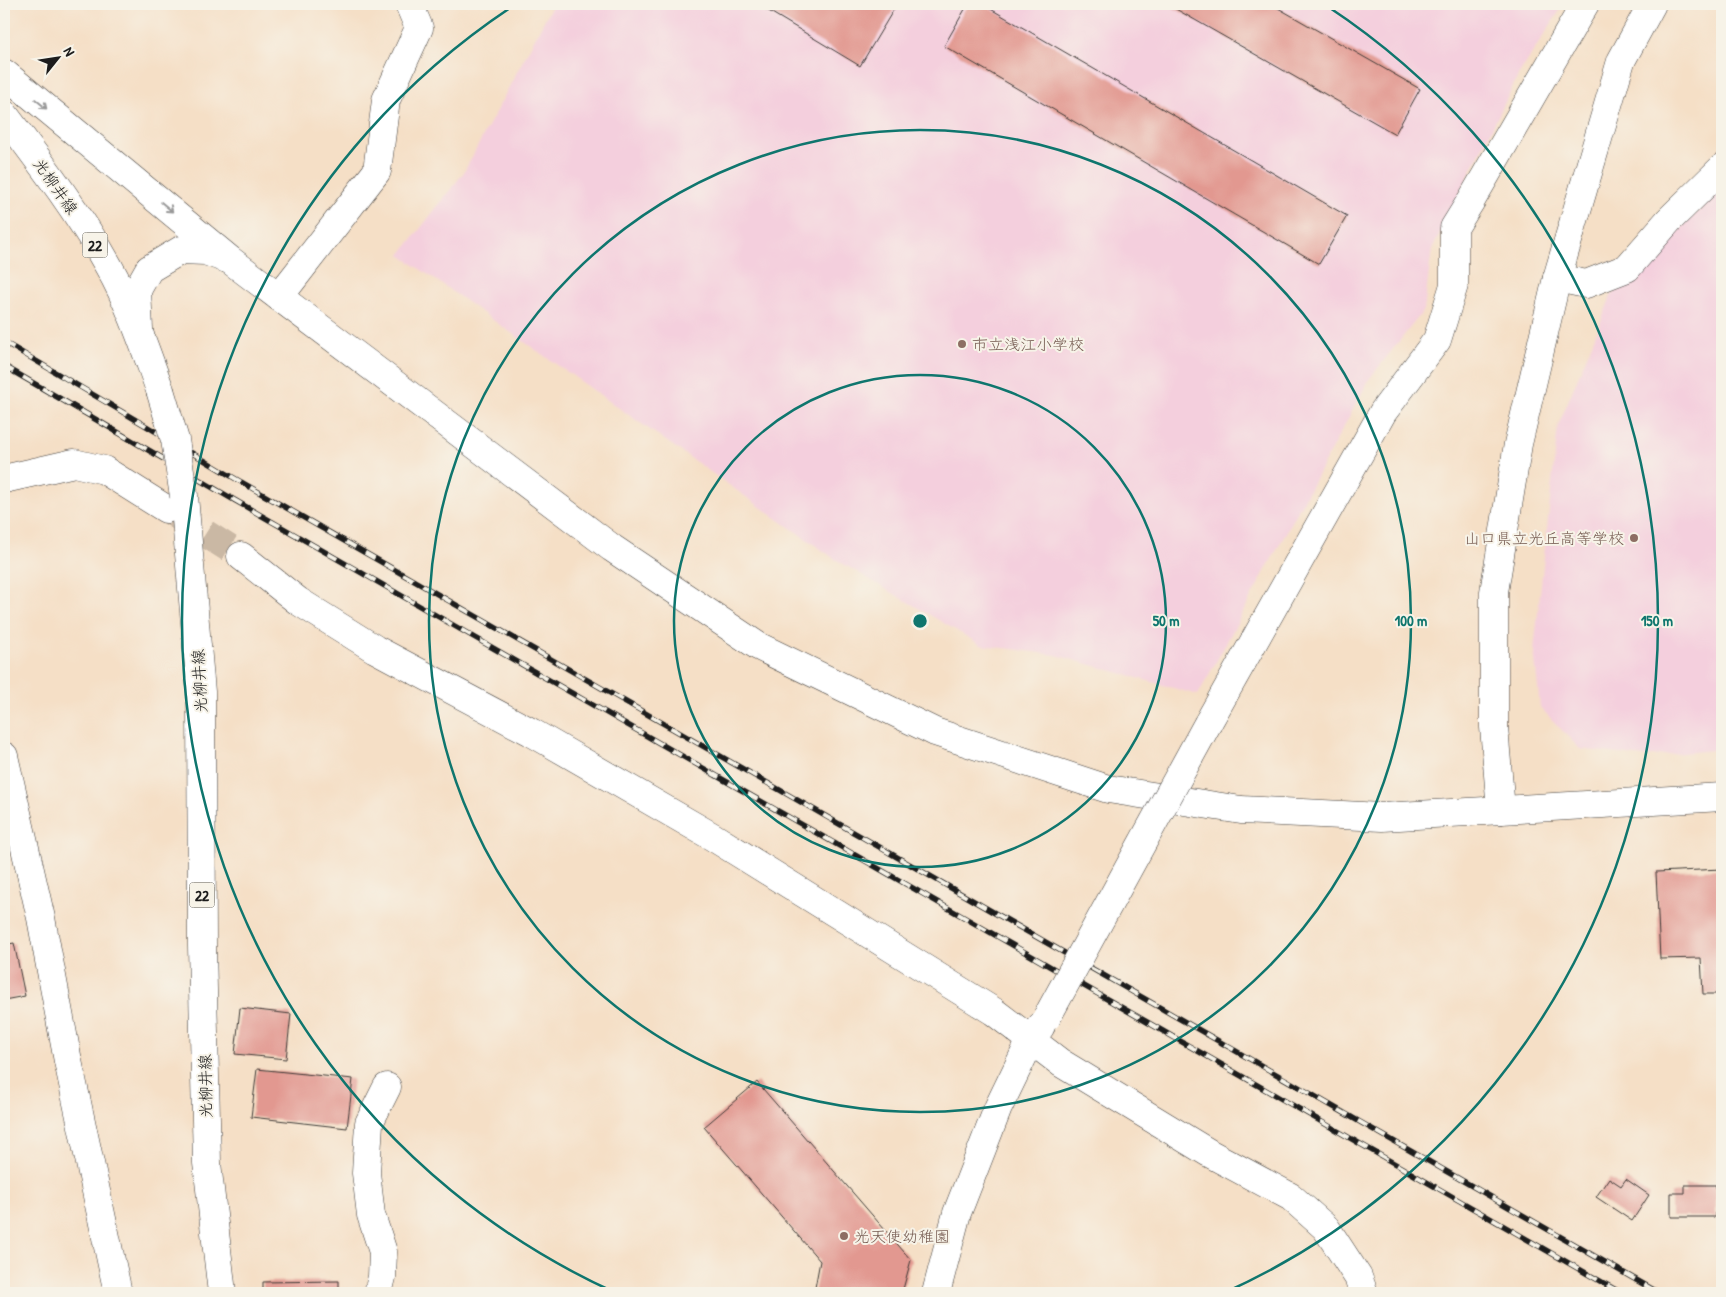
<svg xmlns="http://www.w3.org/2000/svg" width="1726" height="1297" font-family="'Patrick Hand','Klee One',sans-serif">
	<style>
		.built { fill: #f4cfdd }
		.building { fill: #e29890 }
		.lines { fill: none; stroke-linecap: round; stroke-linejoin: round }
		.minor-tunnel { stroke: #cab8a4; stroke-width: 28; stroke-dasharray: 28 14; stroke-linecap: butt }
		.minor-casing { stroke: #3d3936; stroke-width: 29 }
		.major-casing { stroke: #3d3936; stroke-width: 29 }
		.minor { stroke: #fff; stroke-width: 28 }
		.major { stroke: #fff; stroke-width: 28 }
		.rail-casing { stroke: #1c1c1c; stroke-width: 5.5 }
		.rail { stroke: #f7f3e8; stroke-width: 4; stroke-dasharray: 11; stroke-linecap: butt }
		.minor-bridge-casing { stroke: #3d3936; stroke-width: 29; stroke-linecap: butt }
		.major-bridge-casing { stroke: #3d3936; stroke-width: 29; stroke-linecap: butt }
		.minor-bridge { stroke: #fff; stroke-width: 28 }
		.major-bridge { stroke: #fff; stroke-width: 28 }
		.oneway { stroke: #999 }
		.ring { fill: none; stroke: #0f766e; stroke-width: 2.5 }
		.education-dot { fill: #8d6e63; stroke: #f7f3e8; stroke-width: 2 }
		.labels { text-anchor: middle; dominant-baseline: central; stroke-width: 4; stroke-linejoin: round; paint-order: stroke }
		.shield { fill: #f7f3e8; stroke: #5e5c59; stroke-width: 1 }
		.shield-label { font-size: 15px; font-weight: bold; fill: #1c1c1c }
		.street-label { font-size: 16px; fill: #1c1c1c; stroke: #f7f3e8 }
		.education-label { font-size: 16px; fill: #785e54; stroke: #f7f3e8; text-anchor: start }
		.centre { fill: #0f766e; stroke: #f7f3e8; stroke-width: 2.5 }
		.ring-label { font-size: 15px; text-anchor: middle; font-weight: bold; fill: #0f766e; stroke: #f7f3e8; stroke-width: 4; stroke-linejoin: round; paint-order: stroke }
	</style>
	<rect width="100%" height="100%" fill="#f7f3e8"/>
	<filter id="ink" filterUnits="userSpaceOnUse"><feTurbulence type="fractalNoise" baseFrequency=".02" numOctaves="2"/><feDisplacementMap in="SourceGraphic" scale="10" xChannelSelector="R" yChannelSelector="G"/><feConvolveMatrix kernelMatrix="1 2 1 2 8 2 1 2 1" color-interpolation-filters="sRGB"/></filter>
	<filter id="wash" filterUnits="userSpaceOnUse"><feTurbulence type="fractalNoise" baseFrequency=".0096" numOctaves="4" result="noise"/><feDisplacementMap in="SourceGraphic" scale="20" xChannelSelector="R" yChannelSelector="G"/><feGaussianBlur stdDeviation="1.12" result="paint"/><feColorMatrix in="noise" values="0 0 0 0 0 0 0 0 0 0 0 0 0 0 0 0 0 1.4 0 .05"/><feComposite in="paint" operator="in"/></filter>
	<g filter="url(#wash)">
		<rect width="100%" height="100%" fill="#f5dfc6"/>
		<g class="built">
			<path d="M553,4h1011l-44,68 -88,177 -8,61 -54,68 -172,317 -142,-40 -75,-10 -146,-86 -435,-304 64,-83z"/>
			<path d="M1722,188v561l-78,8 -64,-8 -40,-42 -6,-57 24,-224 54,-132 21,-15 38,-41z"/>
		</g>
		<g id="blocks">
			<g class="building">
				<path d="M757,4h140l-37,62z"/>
				<path d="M968,4h14l365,212 -28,48 -375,-218z"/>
				<path d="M1167,4h104l149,85 -25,45z"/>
				<path d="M1722,869v125h-19l-2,-36 -41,1 -4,-87z"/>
				<path d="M14,943l11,53 -21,4v-55z"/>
				<path d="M240,1008l51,6 -5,45 -51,-5z"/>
				<path d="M257,1069l96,10 -6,49 -96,-11z"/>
				<path d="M757,1082l154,178 -9,33h-88l6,-32 -116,-134z"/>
				<path d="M1609,1178l12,8 5,-7 23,16 -17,26 -36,-24z"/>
				<path d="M1685,1185h31v32h-45v-24h14z"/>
				<path d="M339,1281v12h-76v-11z"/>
			</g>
		</g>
	</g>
	<g filter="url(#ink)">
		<use href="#blocks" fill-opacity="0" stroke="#3d3936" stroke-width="1"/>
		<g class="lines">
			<path class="minor-tunnel" d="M170,511l71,45"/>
			<defs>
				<g id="minor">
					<path d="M4,73l226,187 382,288 146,98 177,86 173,57 133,21 141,7 340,-20"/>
					<path d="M1557,278l29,6 41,-16 42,-48 53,-52"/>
					<path d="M279,297l98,-126 9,-71 33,-72 -10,-24"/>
					<path d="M139,329l-2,-39 12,-21 32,-19 24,1 19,7"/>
					<path d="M4,479l70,-16 30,7 62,39"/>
					<path d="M241,556l57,45 77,48 156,83 182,105 280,174 68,52 148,90 82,44 35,31 32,49 6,16"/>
					<path d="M1208,723l175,-311 54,-72 17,-55v-57l18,-29 113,-195"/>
					<path d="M4,756l37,162 27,143 50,232"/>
					<path d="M1501,810l-7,-83v-135l24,-148 39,-166 64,-217 31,-57"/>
					<path d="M378,1293l4,-16 1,-25 -12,-37 -5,-42 3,-50 18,-36"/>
					<path d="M936,1293l21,-80 41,-105 33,-68 10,-14"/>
				</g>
				<g id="major">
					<path d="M4,114c37,49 75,99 105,153 22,39 36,82 51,123"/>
					<path d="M184,496l17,196 1,254 5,217 15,130"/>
				</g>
			</defs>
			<use href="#minor" class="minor-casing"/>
			<use href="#major" class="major-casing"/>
			<use href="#minor" class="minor"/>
			<use href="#major" class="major"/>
			<defs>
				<g id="rail">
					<path d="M4,342l232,137 1423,814"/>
					<path d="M4,366l225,131 1392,796"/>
				</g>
			</defs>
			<use href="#rail" class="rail-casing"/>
			<use href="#rail" class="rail"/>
			<defs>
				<path id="minor-bridge" d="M1047,1017l161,-294"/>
				<path id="major-bridge" d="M160,390l15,50 9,56"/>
			</defs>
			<use href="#minor-bridge" class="minor-bridge-casing"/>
			<use href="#major-bridge" class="major-bridge-casing"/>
			<use href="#minor-bridge" class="minor-bridge"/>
			<use href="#major-bridge" class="major-bridge"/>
		</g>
		<defs><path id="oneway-shaft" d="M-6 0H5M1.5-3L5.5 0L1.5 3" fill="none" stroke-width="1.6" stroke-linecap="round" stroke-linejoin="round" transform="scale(1.25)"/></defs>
		<g class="oneway">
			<use href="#oneway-shaft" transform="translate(41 104) rotate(40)"/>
			<use href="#oneway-shaft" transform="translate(167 207) rotate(40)"/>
		</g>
	</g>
	<g class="ring">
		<circle cx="920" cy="621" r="246"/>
		<circle cx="920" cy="621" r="491"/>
		<path d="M614 1292A737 737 0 0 1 513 6M1327 6A737 737 0 0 1 1226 1292"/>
	</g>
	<g class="education-dot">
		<circle cx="962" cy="344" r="5"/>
		<circle cx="1634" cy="538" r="5"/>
		<circle cx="844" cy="1236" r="5"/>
	</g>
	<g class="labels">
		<g class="shield">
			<rect x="82.5" y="232.5" width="25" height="25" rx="4"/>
			<rect x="189.5" y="882.5" width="25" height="25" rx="4"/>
		</g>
		<g class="shield-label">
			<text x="95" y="245">22</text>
			<text x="202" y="895">22</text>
		</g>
		<g class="street-label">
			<text transform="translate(56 186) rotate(55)">光柳井線</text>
			<text transform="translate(199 681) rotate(-93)">光柳井線</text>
			<text transform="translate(205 1086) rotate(-91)">光柳井線</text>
		</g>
		<g class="education-label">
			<text x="972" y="344">市立浅江小学校</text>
			<text x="1624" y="538" text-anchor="end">山口県立光丘高等学校</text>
			<text x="854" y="1236">光天使幼稚園</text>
		</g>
	</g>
	<circle cx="920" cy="621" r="8" class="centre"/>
	<g class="ring-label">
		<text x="1166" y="626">50 m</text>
		<text x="1411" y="626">100 m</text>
		<text x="1657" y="626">150 m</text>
	</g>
	<rect width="1726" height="1297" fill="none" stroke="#f7f3e8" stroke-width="20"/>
	<g transform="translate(58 58) rotate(60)" stroke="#f7f3e8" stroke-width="4" paint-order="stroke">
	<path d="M0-4L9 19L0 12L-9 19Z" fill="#1c1c1c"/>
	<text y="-8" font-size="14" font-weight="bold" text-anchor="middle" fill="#1c1c1c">N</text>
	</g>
</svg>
